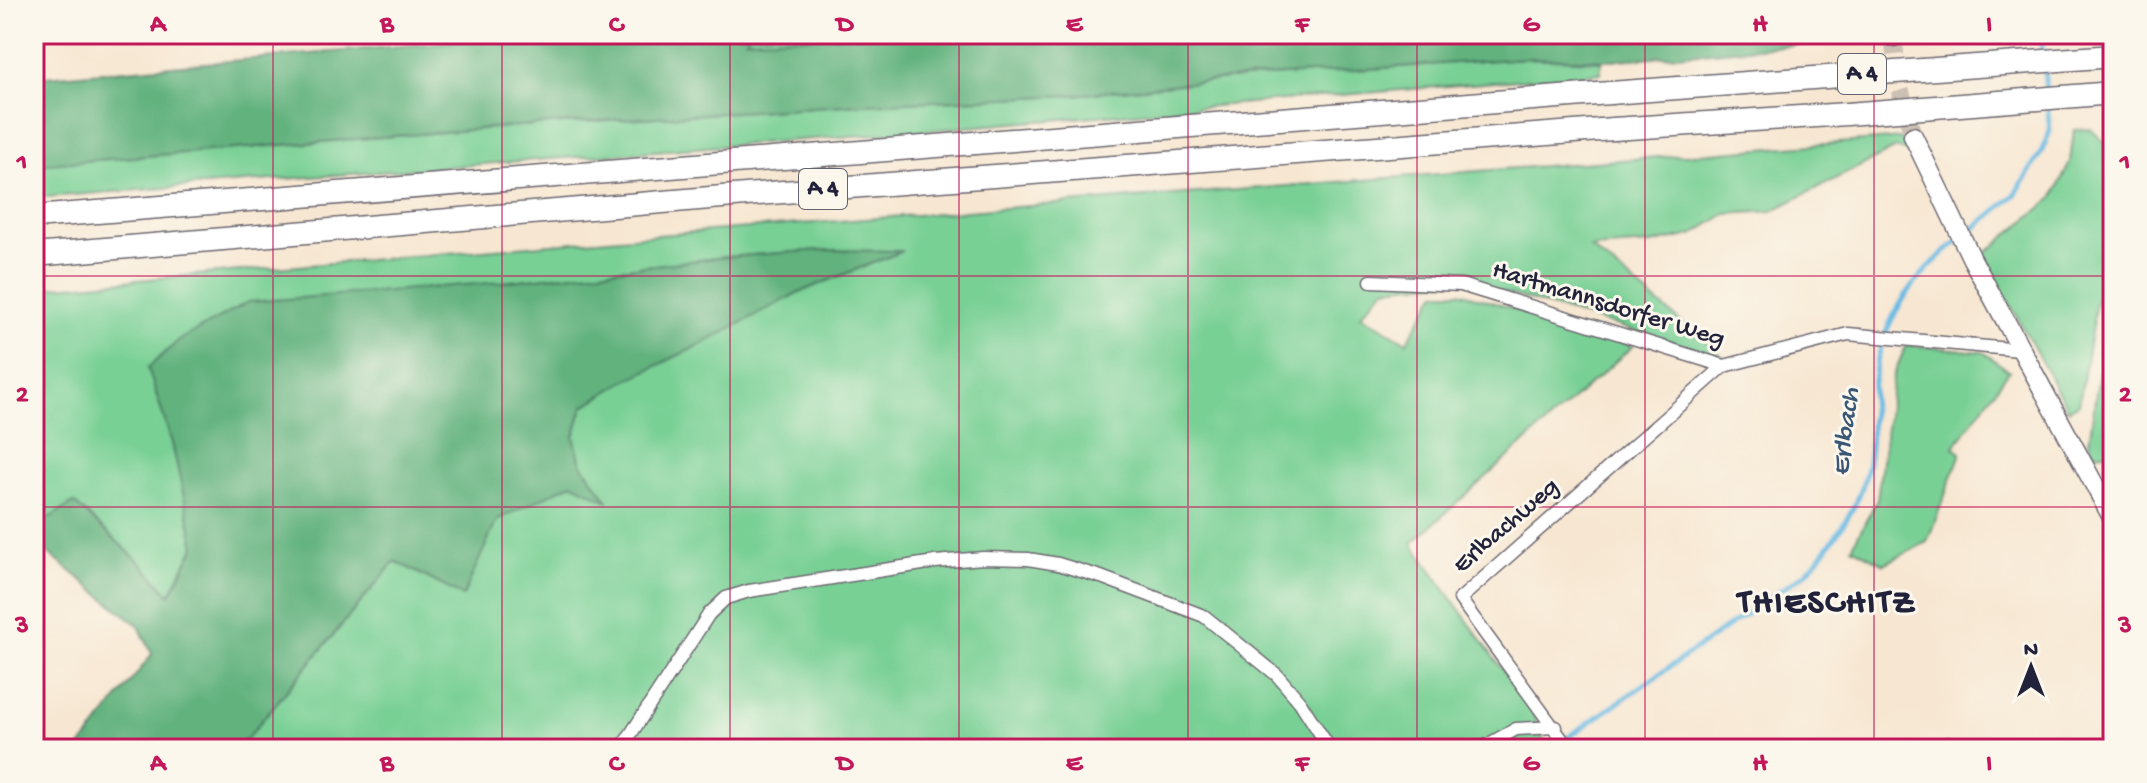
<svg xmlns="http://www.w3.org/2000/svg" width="2147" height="783" font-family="'Gochi Hand',sans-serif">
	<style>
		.green { fill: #79d095; stroke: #4e7968; stroke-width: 2 }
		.forest { fill: #62b27e; stroke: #426a5c; stroke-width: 2 }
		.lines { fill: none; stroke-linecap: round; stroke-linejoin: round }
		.stream { stroke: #67bae3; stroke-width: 5 }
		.secondary-tunnel { stroke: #ccc0b4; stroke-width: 18; stroke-dasharray: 18 9; stroke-linecap: butt }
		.street-casing { stroke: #6d6770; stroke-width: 15 }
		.secondary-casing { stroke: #6d6770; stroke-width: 21 }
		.highway-casing { stroke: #6d6770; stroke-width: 25 }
		.street { stroke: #fff; stroke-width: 12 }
		.secondary { stroke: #fff; stroke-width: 18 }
		.highway { stroke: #fff; stroke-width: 22 }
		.highway-bridge-casing { stroke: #6d6770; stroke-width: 25; stroke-linecap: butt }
		.highway-bridge { stroke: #fff; stroke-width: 22 }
		.grid { fill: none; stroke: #c2185b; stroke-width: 2; stroke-opacity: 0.55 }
		.labels { text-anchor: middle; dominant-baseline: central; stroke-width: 6; stroke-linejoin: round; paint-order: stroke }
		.shield { fill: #fbf7ec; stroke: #636270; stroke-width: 2 }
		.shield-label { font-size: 24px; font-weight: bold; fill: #22223b }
		.street-label { font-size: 26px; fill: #22223b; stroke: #fbf7ec }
		.water-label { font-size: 28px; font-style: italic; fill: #3a5776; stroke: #fbf7ec }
		.district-label { font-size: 34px; font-weight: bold; letter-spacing: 2px; fill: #22223b; stroke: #fbf7ec }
		.neatline { fill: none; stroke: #c2185b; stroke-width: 3 }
		.grid-label { font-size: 26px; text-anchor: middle; font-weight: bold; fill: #c2185b }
	</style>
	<rect width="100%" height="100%" fill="#fbf7ec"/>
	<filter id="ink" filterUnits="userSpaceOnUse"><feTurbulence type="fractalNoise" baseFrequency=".0125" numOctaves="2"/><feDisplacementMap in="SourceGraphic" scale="16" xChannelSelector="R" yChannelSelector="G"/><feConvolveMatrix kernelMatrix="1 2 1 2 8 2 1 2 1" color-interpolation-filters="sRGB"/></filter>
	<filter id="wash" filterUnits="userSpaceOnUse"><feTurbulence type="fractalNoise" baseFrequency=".006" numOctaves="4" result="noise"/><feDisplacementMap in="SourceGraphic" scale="32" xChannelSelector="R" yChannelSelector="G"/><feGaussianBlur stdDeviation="1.8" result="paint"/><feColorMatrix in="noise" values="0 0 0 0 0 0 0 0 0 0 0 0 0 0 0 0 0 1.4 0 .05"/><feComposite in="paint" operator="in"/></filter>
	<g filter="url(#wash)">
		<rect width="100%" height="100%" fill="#f7e7d2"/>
		<g class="green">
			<path d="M749,34h169l-173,5z"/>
			<path d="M1818,34h69v3l-70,6z"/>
			<path d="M1525,58l76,3v12l-681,58 -886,67v-33l485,-39 342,-22 213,-9 154,-16z"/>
			<path d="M2091,129l22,22v99l-17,52 -17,102 -11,6 -85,-155 70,-57 17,-36 4,-32z"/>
			<path d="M1902,138l4,14 -10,-4 -124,63 -46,3 -34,21 -41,9 -60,4 133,109 -263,-77 -76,8 -24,27 46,27 30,-50h23l173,54 -221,197 120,168 15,38h-1309l157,-188 68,35 33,-76 76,-37 35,17 -26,-37 -7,-26 9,-30 42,-26 172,-88 103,-41 -79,-2 -95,7 -224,25 -354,86 24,75 23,103 -26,49 -27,-31 -68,-61 -40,24v-238l586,-51z"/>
			<path d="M1906,345l77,7 26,19 -55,76 7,6 -34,89 -43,22 -32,-17 25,-47 16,-123z"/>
			<path d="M2099,372l14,1v79l-19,2 -5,-12z"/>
		</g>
		<g class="forest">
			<path d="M537,34h212l-3,5 172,-5h900l-1,9 -199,17 -93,-2 -297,21 -154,16 -213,9 -342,22 -485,39v-87z"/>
			<path d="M821,250l82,1 -106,42 -95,51 -77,37 -42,26 -9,30 7,26 27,38 -36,-18 -75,37 -34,76 -68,-35 -157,188h-159l73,-95 -13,-28 -105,-84v-15l40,-24 68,61 28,31 25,-49 -23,-103 -24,-75 31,-28 69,-38 254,-20 224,-25z"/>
		</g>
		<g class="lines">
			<g class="stream">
				<path d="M2041,34l2,23"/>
				<path d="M2044,67l2,26"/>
				<path d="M1965,236l50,-41 26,-42 9,-22 -3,-28"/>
				<path d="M1551,749l256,-177c21,-24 43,-52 54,-82 14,-38 8,-77 14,-116 8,-55 40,-99 82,-132"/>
			</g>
		</g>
	</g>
	<g filter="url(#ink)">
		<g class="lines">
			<path class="secondary-tunnel" d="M1893,37l6,48 14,51"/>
			<defs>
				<g id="street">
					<path d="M1371,281l90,4 263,81 124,-32 172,16"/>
					<path d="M1949,743l30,6"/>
					<path d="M621,749l88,-135 17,-16 23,-7 186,-29 48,-4 45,1 30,5 43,13 103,39 73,59 23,27 30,47"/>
					<path d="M1480,749l36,-20 40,-2"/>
					<path d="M1569,749l-109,-150 264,-233"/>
				</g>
				<g id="secondary">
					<path d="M1893,34v3"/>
					<path d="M1913,136l59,123 141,260"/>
				</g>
				<g id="highway">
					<path d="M34,217l1576,-124"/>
					<path d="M34,255l736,-62 843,-64"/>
				</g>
			</defs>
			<use href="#street" class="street-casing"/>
			<use href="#secondary" class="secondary-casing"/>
			<use href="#highway" class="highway-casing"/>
			<use href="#street" class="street"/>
			<use href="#secondary" class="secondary"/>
			<use href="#highway" class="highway"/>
			<defs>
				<g id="highway-bridge">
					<path d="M1610,93l503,-37"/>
					<path d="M1613,129l234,-15 266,-21"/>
				</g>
			</defs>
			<use href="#highway-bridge" class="highway-bridge-casing"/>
			<use href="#highway-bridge" class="highway-bridge"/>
		</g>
	</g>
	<path class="grid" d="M273,34v715M502,34v715M730,34v715M959,34v715M1188,34v715M1417,34v715M1645,34v715M1874,34v715M34,276h2079M34,507h2079"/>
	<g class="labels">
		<g class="shield">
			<rect x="1838" y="54" width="48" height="40" rx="6"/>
			<rect x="799" y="169" width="48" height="40" rx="6"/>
		</g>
		<g class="shield-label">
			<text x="1862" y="74">A 4</text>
			<text x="823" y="189">A 4</text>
		</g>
		<g class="street-label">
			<text transform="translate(1608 306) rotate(17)">Hartmannsdorfer Weg</text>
			<text transform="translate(1507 527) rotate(-41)">Erlbachweg</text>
		</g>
		<g class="water-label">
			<text transform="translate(1847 432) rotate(-83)">Erlbach</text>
		</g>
		<g class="district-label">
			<text x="1827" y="605">THIESCHITZ</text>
		</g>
	</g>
	<rect width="2147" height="783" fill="none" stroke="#fbf7ec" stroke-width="88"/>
	<g transform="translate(2031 667)" stroke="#fbf7ec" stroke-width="6" paint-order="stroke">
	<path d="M0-6L14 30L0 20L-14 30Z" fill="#22223b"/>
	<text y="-12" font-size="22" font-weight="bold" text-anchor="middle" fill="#22223b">N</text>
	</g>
	<rect x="44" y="44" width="2059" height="695" class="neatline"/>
	<g class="grid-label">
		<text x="158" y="31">A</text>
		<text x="387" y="31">B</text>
		<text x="616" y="31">C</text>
		<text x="845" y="31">D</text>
		<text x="1074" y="31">E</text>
		<text x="1302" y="31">F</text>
		<text x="1531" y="31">G</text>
		<text x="1760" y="31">H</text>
		<text x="1989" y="31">I</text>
		<text x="22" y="169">1</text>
		<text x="2125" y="169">1</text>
		<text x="22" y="401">2</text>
		<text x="2125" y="401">2</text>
		<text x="22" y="632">3</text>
		<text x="2125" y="632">3</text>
		<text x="158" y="770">A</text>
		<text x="387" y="770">B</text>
		<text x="616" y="770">C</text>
		<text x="845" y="770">D</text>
		<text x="1074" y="770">E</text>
		<text x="1302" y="770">F</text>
		<text x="1531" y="770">G</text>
		<text x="1760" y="770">H</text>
		<text x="1989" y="770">I</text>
	</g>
</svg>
